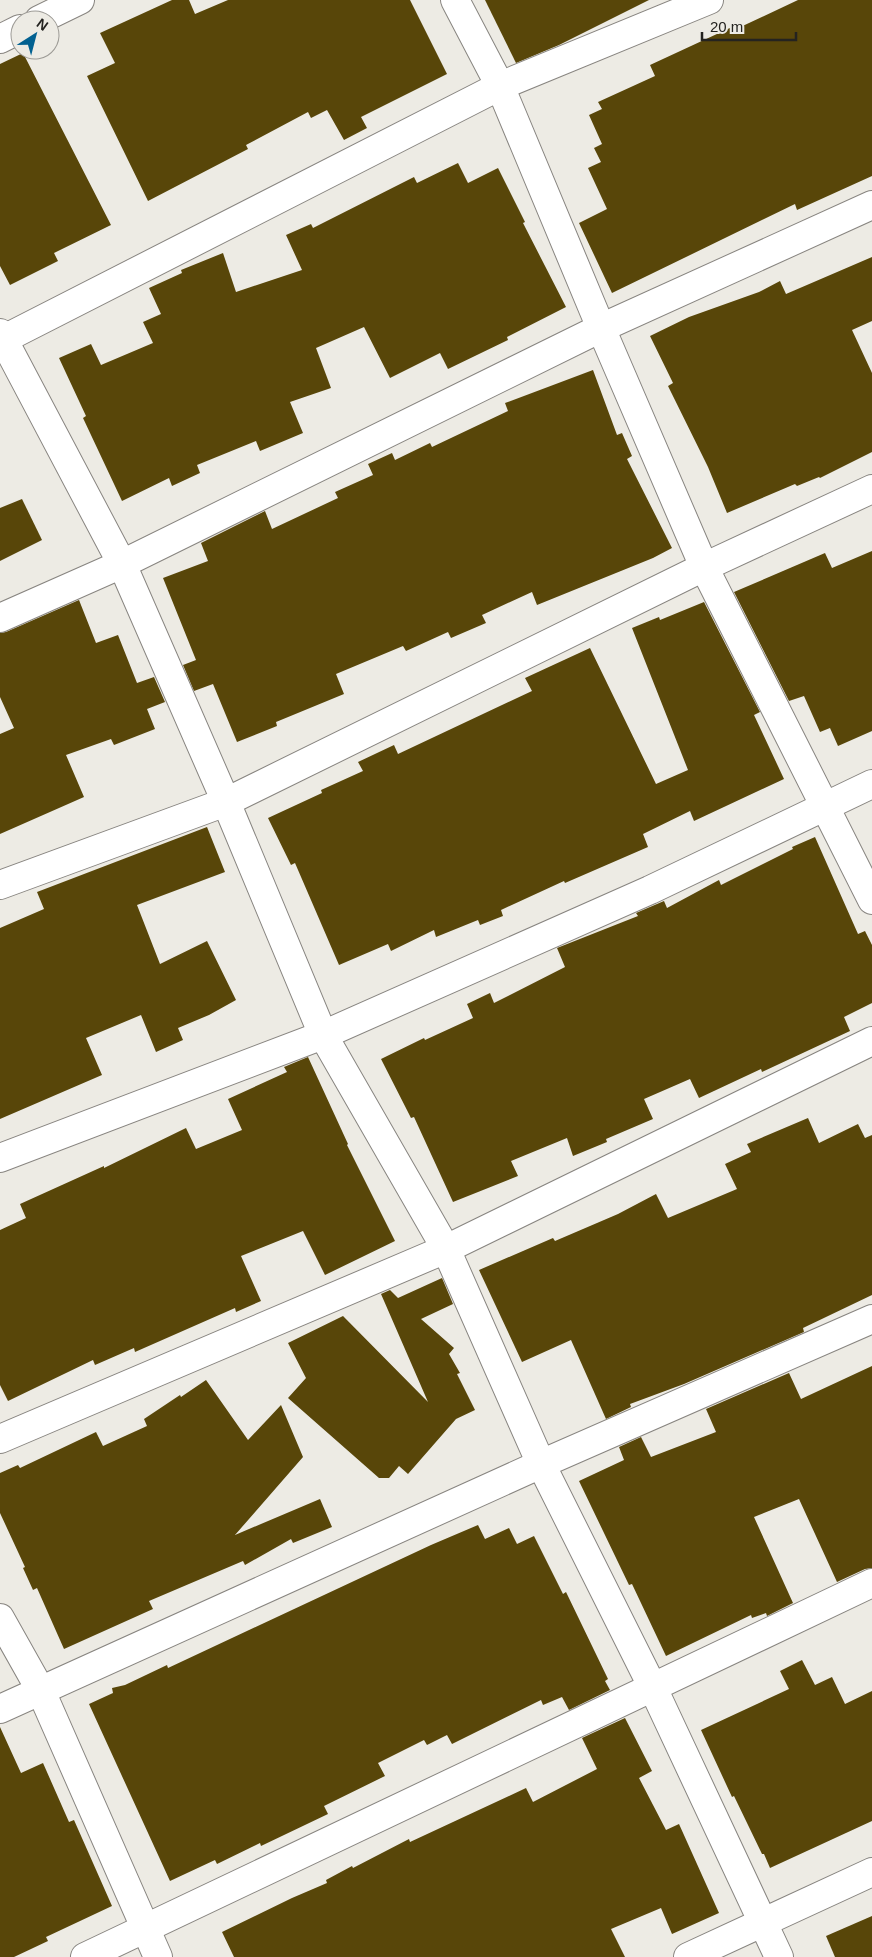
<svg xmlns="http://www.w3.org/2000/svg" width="872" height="1957" font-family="Helvetica,sans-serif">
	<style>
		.building { fill: #584609 }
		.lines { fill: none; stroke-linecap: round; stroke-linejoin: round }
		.minor-casing { stroke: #888580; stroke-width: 30 }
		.minor { stroke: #fff; stroke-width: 28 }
	</style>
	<rect width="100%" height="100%" fill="#edebe4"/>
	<g class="building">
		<path d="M172,0h17l6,14 33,-14h182l37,74 -86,43 6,11 -23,12 -17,-30 -16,8 -3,-6 -62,33 2,4 -100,52 -61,-125 28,-13 -15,-30z"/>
		<path d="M485,0h164l-90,45 -43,18z"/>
		<path d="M798,0h74v176l-75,34 -2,-6 -183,89 -33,-70 28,-14 -19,-41 13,-6 -7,-14 8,-4 -13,-29 13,-6 -4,-7 57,-26 -5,-11 82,-38 2,3z"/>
		<path d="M23,53l88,172 -57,28 4,8 -48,24 -10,-19v-202z"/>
		<path d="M458,163l10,20 30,-15 27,54 -2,1 43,84 -59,30 1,3 -60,29 -8,-16 -50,25 -26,-51 -48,21 15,40 -41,14 13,31 -43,18 -4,-10 -59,24 3,8 -28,13 -3,-8 -47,23 -39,-83 3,-2 -27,-58 32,-14 10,21 52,-22 -10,-21 18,-8 -12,-26 33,-15 -1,-3 42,-17 13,39 66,-22 -16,-35 25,-11 2,4 101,-51 3,6z"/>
		<path d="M872,257v64l-20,9 20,43v79l-52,26 -1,-1 -22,9 -2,-2 -68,29 -19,-46 -40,-81 5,-3 -23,-47 39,-19 70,-25 21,-11 6,13z"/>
		<path d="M593,370l24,65 5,-2 10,23 -5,3 45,89 -19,10 -116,47 -5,-13 -50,23 4,8 -35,15 -3,-6 -42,19 -3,-5 -67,28 8,20 -68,28 1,4 -40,16 -24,-58 -19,7 -11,-26 13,-5 -33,-82 45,-17 -7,-18 64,-32 7,18 66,-31 -3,-6 38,-17 -5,-11 24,-11 3,7 35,-17 2,4 76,-36 -3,-8z"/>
		<path d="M22,499l20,41 -42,21v-53z"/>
		<path d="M872,551v180l-34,15 -8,-18 -10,4 -16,-36 -15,5 -55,-109 91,-39 7,15z"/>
		<path d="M79,600l17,43 22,-8 19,48 17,-6 11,25 -18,7 8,20 -41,16 -3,-6 -45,16 18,42 -84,37v-100l14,-6 -14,-31v-64l6,-1z"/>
		<path d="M704,602l56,110 -6,3 30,64 -90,42 -4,-10 -47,23 5,13 -83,36 -1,-2 -63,29 2,6 -23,9 -2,-5 -42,17 -2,-7 -43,21 -3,-7 -49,21 -44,-102 -4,2 -23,-47 54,-25 -1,-3 42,-19 -5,-9 36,-17 4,9 134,-63 -7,-13 65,-30 66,136 32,-14 -56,-142 27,-11 1,3z"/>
		<path d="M207,827l18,45 -88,33 23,59 47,-23 29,59 -27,15 -31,13 5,12 -27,12 -15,-37 -55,23 16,37 -102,44v-191l44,-19 -7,-17z"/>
		<path d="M815,837l43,97 7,-3 7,14v58l-28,14 6,14 -88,41 -1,-3 -62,29 -9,-19 -46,20 9,20 -47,20 1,3 -34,14 -6,-18 -56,23 7,15 -65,26 -39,-85 -3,1 -30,-59 43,-21 1,2 48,-22 -6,-14 23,-11 4,10 71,-36 -8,-19 81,-32 -2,-3 28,-12 3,7 52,-28 2,5 72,-36 -1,-2z"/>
		<path d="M308,1057l40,87 -1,1 48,96 -70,34 -22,-44 -62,25 20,45 -25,11 -1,-4 -100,44 -1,-4 -39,17 -2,-5 -85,41 -8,-16v-155l26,-12 -6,-14 84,-38v2l82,-40 10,21 46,-19 -14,-31 59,-27 -3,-5z"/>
		<path d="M808,1118l11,25 39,-19 7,14 7,-3v160l-69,33 1,4 -120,52 -54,20 1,3 -25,12 -35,-79 -49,22 -43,-92 74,-32 2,3 63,-27 38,-20 12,24 69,-29 -12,-25 26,-12 -4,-8z"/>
		<path d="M442,1278l11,26 -32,15 33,29 -5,6 11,19 -3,1 18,36 -19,9 -48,55 -9,-8 -10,12h-10l-91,-80 18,-20 -18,-35 55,-27 85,86 -47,-108 9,-4 8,8z"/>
		<path d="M872,1366v202l-7,1 -28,13 -38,-83 -45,18 39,86 -26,13 -1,-3 -14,5 -1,-3 -85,41 -34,-72 -3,1 -50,-104 45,-21 -5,-13 22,-10 10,20 65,-25 -10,-23 83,-36 12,26z"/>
		<path d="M206,1380l42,60 33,-35 22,52 -68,78 85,-36 12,28 -39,16 -2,-4 -46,26 -2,-4 -94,40 4,8 -89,40 -27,-61 -4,2 -10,-22 2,-1 -25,-54v-40l18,-8 2,3 76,-36 7,14 44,-20 -3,-7 36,-24 1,2z"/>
		<path d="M478,1525l7,14 24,-11 8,16 17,-8 29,58 3,-2 42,87 -3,2 5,9 -41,20 -7,-13 -19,8 -2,-5 -89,44 -5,-9 -20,10 -3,-5 -46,23 7,13 -61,30 4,8 -67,32 -1,-3 -43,21 -2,-4 -45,21 -81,-177 24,-11 -1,-5 13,-3 42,-20 1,3 263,-123z"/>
		<path d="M802,1660l13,25 17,-8 13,27 27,-13v130l-102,47 -6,-14h-2l-28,-58 -2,1 -31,-67 88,-41 -9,-18z"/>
		<path d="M625,1718l27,53 -13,7 27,52 13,-6 40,89 -47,21 -11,-26 -50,21 14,28h-391l-12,-25 70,-34 35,-15 -1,-3 26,-14 1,2 56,-29 1,3 116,-54 7,14 64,-33 -15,-31z"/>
		<path d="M0,1727l21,46 22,-10 26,59 5,-2 38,86 -66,31 2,4 -34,16h-14z"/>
		<path d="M872,1916v41h-37l-9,-21z"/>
	</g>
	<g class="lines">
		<defs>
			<g id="minor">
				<path d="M455,0l45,86 101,242 103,239 168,333"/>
				<path d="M39,20l41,-20"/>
				<path d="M0,39l20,-10"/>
				<path d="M0,333l122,231 104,238 97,233 123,214 95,215 112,224 126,269"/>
				<path d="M0,341l500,-255 209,-86"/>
				<path d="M0,618l122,-54 479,-236 271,-123"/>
				<path d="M0,885l226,-83 478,-235 168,-78"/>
				<path d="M0,1158l323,-123 327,-145 222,-106"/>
				<path d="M0,1439l446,-190 426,-208"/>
				<path d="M0,1618l41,73 117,266"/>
				<path d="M0,1709l541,-245 331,-145"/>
				<path d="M85,1957l787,-374"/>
				<path d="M688,1957l184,-85"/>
			</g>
		</defs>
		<use href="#minor" class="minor-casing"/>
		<use href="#minor" class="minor"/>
	</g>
	<g transform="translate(35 35) rotate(36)"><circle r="24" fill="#edebe4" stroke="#9d9b96"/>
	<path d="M0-4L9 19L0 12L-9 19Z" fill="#026191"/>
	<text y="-8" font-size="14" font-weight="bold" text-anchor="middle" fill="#242320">N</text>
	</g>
	<path d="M702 32v8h94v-8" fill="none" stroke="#242320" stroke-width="2.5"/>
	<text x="710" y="32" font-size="15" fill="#242320" stroke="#edebe4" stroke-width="4" paint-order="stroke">20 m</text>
</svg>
